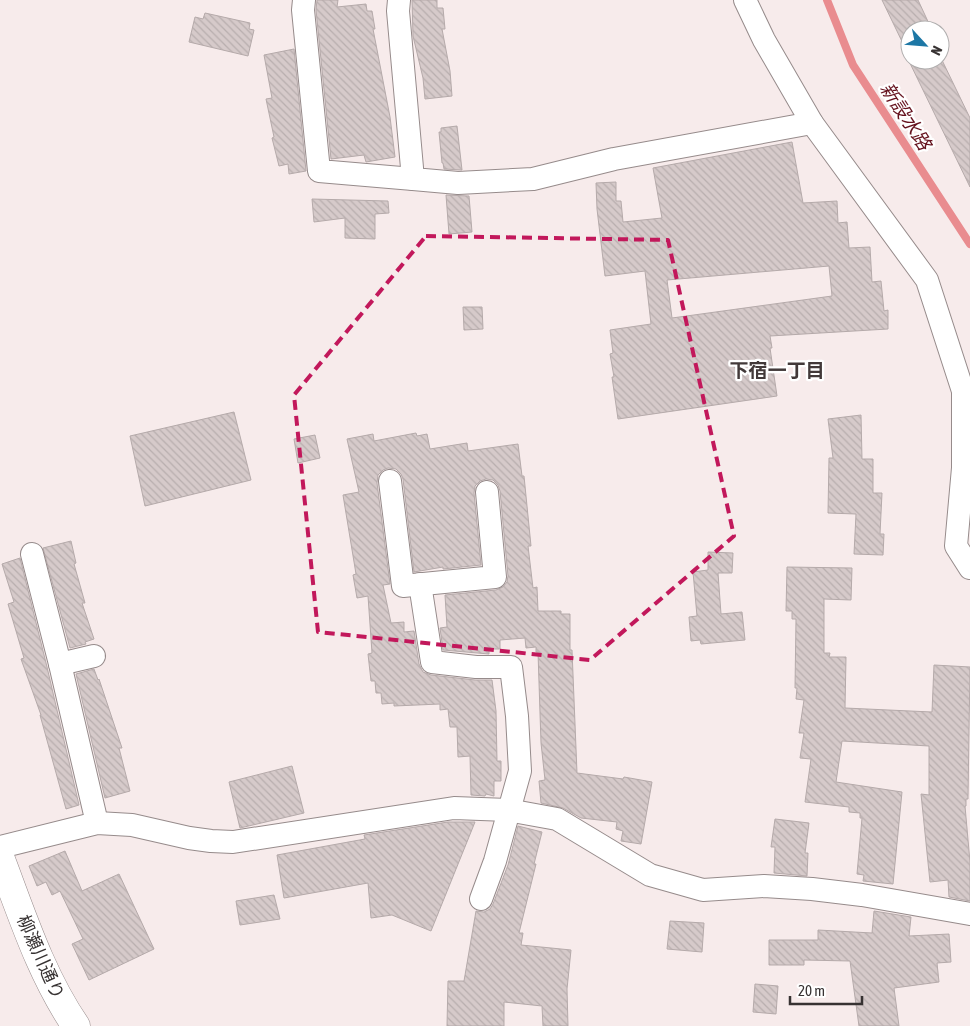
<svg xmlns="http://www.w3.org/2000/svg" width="970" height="1026" font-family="'Asap Condensed','Noto Sans JP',sans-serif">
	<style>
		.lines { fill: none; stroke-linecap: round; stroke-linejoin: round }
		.stream { stroke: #e98c8f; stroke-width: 8 }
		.building { fill: url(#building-back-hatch); stroke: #b5aaaa; fill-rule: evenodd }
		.minor-casing { stroke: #968b8b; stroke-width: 24 }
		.tertiary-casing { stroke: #968b8b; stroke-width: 29 }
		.minor { stroke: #fff; stroke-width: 22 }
		.tertiary { stroke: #fff; stroke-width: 28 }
		.marked { fill: none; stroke: #c2185b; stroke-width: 4; stroke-dasharray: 10 6; stroke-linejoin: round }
		.labels { text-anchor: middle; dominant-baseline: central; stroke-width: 4.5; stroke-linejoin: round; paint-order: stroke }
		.street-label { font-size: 18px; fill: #373232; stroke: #fff }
		.water-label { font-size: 19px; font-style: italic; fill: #65121e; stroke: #fff }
		.neighbourhood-label { font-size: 19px; font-weight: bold; fill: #423939; stroke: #fff }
	</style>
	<defs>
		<pattern id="building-back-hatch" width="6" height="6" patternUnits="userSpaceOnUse" patternTransform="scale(1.25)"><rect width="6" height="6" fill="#d6caca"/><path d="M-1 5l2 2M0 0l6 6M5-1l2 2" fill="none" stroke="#b8aeae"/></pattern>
	</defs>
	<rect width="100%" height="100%" fill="#f7ebeb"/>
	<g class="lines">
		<path class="stream" d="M827,0l26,65 117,179"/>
	</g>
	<g class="building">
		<path d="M317,0h21l-1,7 29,-3 1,7h5l3,18h-2l17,88 5,40 -29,5 -2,-7 -33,4 -15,-149z"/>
		<path d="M412,0h25v8h6l2,21h-3l8,42 2,25 -27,3 -2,-21 -10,-42z"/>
		<path d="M882,0h36l13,28 -3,2h-18v30h30v-4l30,62v69l-64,-132 2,-1z"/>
		<path d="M205,13l45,10 -1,6 5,1 -6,26 -59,-14 6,-25 8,2z"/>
		<path d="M294,49l12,122 -17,3 -1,-10 -9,2 -7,-28 2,-1 -8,-38 6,-1 -8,-43z"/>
		<path d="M457,126l5,44 -18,-1 -1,-6h-1l-3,-31h2v-4z"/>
		<path d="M792,142l11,61 34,-2 1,22 9,-1 2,26 21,-1 2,35 9,-1 3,30 4,-1v19l-118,7 2,12h-2l7,48 -159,23 -6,-42h2l-4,-23 3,-1 -3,-23 41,-6 -6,-53 -40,5 -8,-67 -1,-26 20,-1v19h5l2,21 39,-4 -9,-50zM829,266l3,30 -160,22 -5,-38z"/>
		<path d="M446,195l23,1 3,36 -23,2z"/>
		<path d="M312,199l76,2 1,12 -14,1v25l-30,-1v-20l-31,4z"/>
		<path d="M463,307h19l1,22 -19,1z"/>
		<path d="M234,412l17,68 -106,26 -15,-70z"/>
		<path d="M861,415l1,44h11v34h9l-2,41h4l-1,21 -29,-1 2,-40 -28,-1 1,-55h4l-5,-39z"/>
		<path d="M416,433l1,3 10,-2 3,15 37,-6 1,8 50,-7 4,32h2l7,70h-3l5,42 4,-1 1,24h23v3h9v36h2l5,123 46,6 1,-2 28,5 -11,62 -20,-3 2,-10 -7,-2 1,-7 -36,-4 -18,-10 -22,-5 -2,-22 6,-1 -4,-37 -3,-91h-2v-5l-10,1 -1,-10 -25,2v9h-11v5l-46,-4 -3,-22 7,-1 -2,-32 51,-5 7,-3 4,-5 1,-6 -8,-85 -2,-6 -5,-5 -7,-1 -6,2 -5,5 -1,7 7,72 -38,4v-2l-29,5 -11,-93 -2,-5 -5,-5 -8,-1 -5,2 -5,5 -1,8 13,101 -7,1 8,38 13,-1v10l10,-1 5,33 4,8 8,3 44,5h17l4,31 1,50h4v20h-7v15l-8,-2 -1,2 -14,-1 -1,-39 -12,1 -1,-30h-7l-2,-18 -8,1v-6l-46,2v-3l-12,1 -1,-11h-5l-1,-12h-4l-3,-27 4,-1 -4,-57 -11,2 -4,-23 3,-1 -13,-79 16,-3 -12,-53 26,-5 1,7z"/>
		<path d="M315,435l5,23 -22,5 -4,-24z"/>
		<path d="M71,541l5,22 -2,1 11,39h-3l12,36 -9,3 1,2 -16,4 -27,-100z"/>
		<path d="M708,552l25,1 -1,20h-14l3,41 21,-2 3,28 -44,4 -1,-4 -9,1 -2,-24 8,-1 -4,-44 15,-2z"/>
		<path d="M20,558l27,109 32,138 -13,4 -26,-94h1l-20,-56 3,-1 -16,-54 6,-2 -12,-38z"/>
		<path d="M787,567l65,1 -1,32 -27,-1v54h6l-1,4h17l-1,51 87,4 2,-47 36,2 -2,132h-2v7h-1l5,56v39l-21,-4 -1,-17 -18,2 -9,-88 8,1v-49l-87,-5 -6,41 66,10 -9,92 -30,-3 1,-6 -7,-1 5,-56h-2v-5l-11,-1v-5l-44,-5 6,-43 -11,-1 4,-25h-5l5,-33 -8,-1 1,-11h-2l1,-69h-4v-8h-6z"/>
		<path d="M94,669l4,11 1,-1 23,69h-3l11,43 -25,7 -29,-124z"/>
		<path d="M292,766l12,47 -64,15 -11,-46z"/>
		<path d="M775,819l34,4 -4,30h3l-1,23 -33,-3 1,-26h-4z"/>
		<path d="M448,822h27l-44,109 -39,-16 -21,3 -3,-35 -84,15 -7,-43 88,-16 -1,-4z"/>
		<path d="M518,826l24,6 -8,32h2l-17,69h4l-2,12 50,5 -4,39 1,37h-25l-1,-20 -38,-4v24h-57l1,-45h16l12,-70 8,1 6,-3 3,-5 15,-39z"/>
		<path d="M65,851l17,40 37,-17 35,75 -65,31 -17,-36 11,-5 -23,-48 -8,4 -6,-13 -9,4 -8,-20z"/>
		<path d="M274,895l6,24 -40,6 -4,-24z"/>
		<path d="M874,911l37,6 -2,19 40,-2 2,28 -14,1 2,19 -45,6 5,38h-40l-9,-65 -46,-1v5h-35v-25h49v-10l54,3z"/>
		<path d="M670,921l34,2 -2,29 -35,-3z"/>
		<path d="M755,984l23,2 -2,28 -23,-2z"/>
	</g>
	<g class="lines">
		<defs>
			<g id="minor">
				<path d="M304,0l-1,10 16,161 94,8"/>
				<path d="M399,0l-1,11 15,168 45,4 75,-4 81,-20 198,-36"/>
				<path d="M745,0l19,40 48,83 115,157 36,111v77l-7,78 14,22"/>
				<path d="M390,481l13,105 92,-9 -8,-85"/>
				<path d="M32,554l28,110 37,159"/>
				<path d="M420,584l12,78 44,5h35l6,49 3,55 -25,90 -14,38"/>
				<path d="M60,664l34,-8"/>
				<path d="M0,847l97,-24 35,2 57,13 22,3 22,1 221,-34 54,2 49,9 93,56 53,15 61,-4 48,3 50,6 108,19"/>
			</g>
			<path id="tertiary" d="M0,857c22,58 41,118 76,169"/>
		</defs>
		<use href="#minor" class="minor-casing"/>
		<use href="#tertiary" class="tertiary-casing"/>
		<use href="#minor" class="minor"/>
		<use href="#tertiary" class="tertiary"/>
	</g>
	<path class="marked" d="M426,236l242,4 66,296 -144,124 -272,-28 -24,-237z"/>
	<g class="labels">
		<g class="street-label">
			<text transform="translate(41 957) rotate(66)">柳瀬川通り</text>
		</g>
		<g class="water-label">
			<text transform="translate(906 116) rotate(57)">新設水路</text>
		</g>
		<g class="neighbourhood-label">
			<text x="777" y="370">下宿一丁目</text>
		</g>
	</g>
	<g transform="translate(925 45) rotate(116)"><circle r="24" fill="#ffffff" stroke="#afadad"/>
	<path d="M0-4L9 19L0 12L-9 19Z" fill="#1d77a5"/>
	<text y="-8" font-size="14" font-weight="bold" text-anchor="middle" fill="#373232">N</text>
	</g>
	<path d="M790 996v8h72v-8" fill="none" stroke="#373232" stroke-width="2.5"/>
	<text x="798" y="996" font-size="15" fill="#373232" stroke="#ffffff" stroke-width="4" paint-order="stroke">20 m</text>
</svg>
